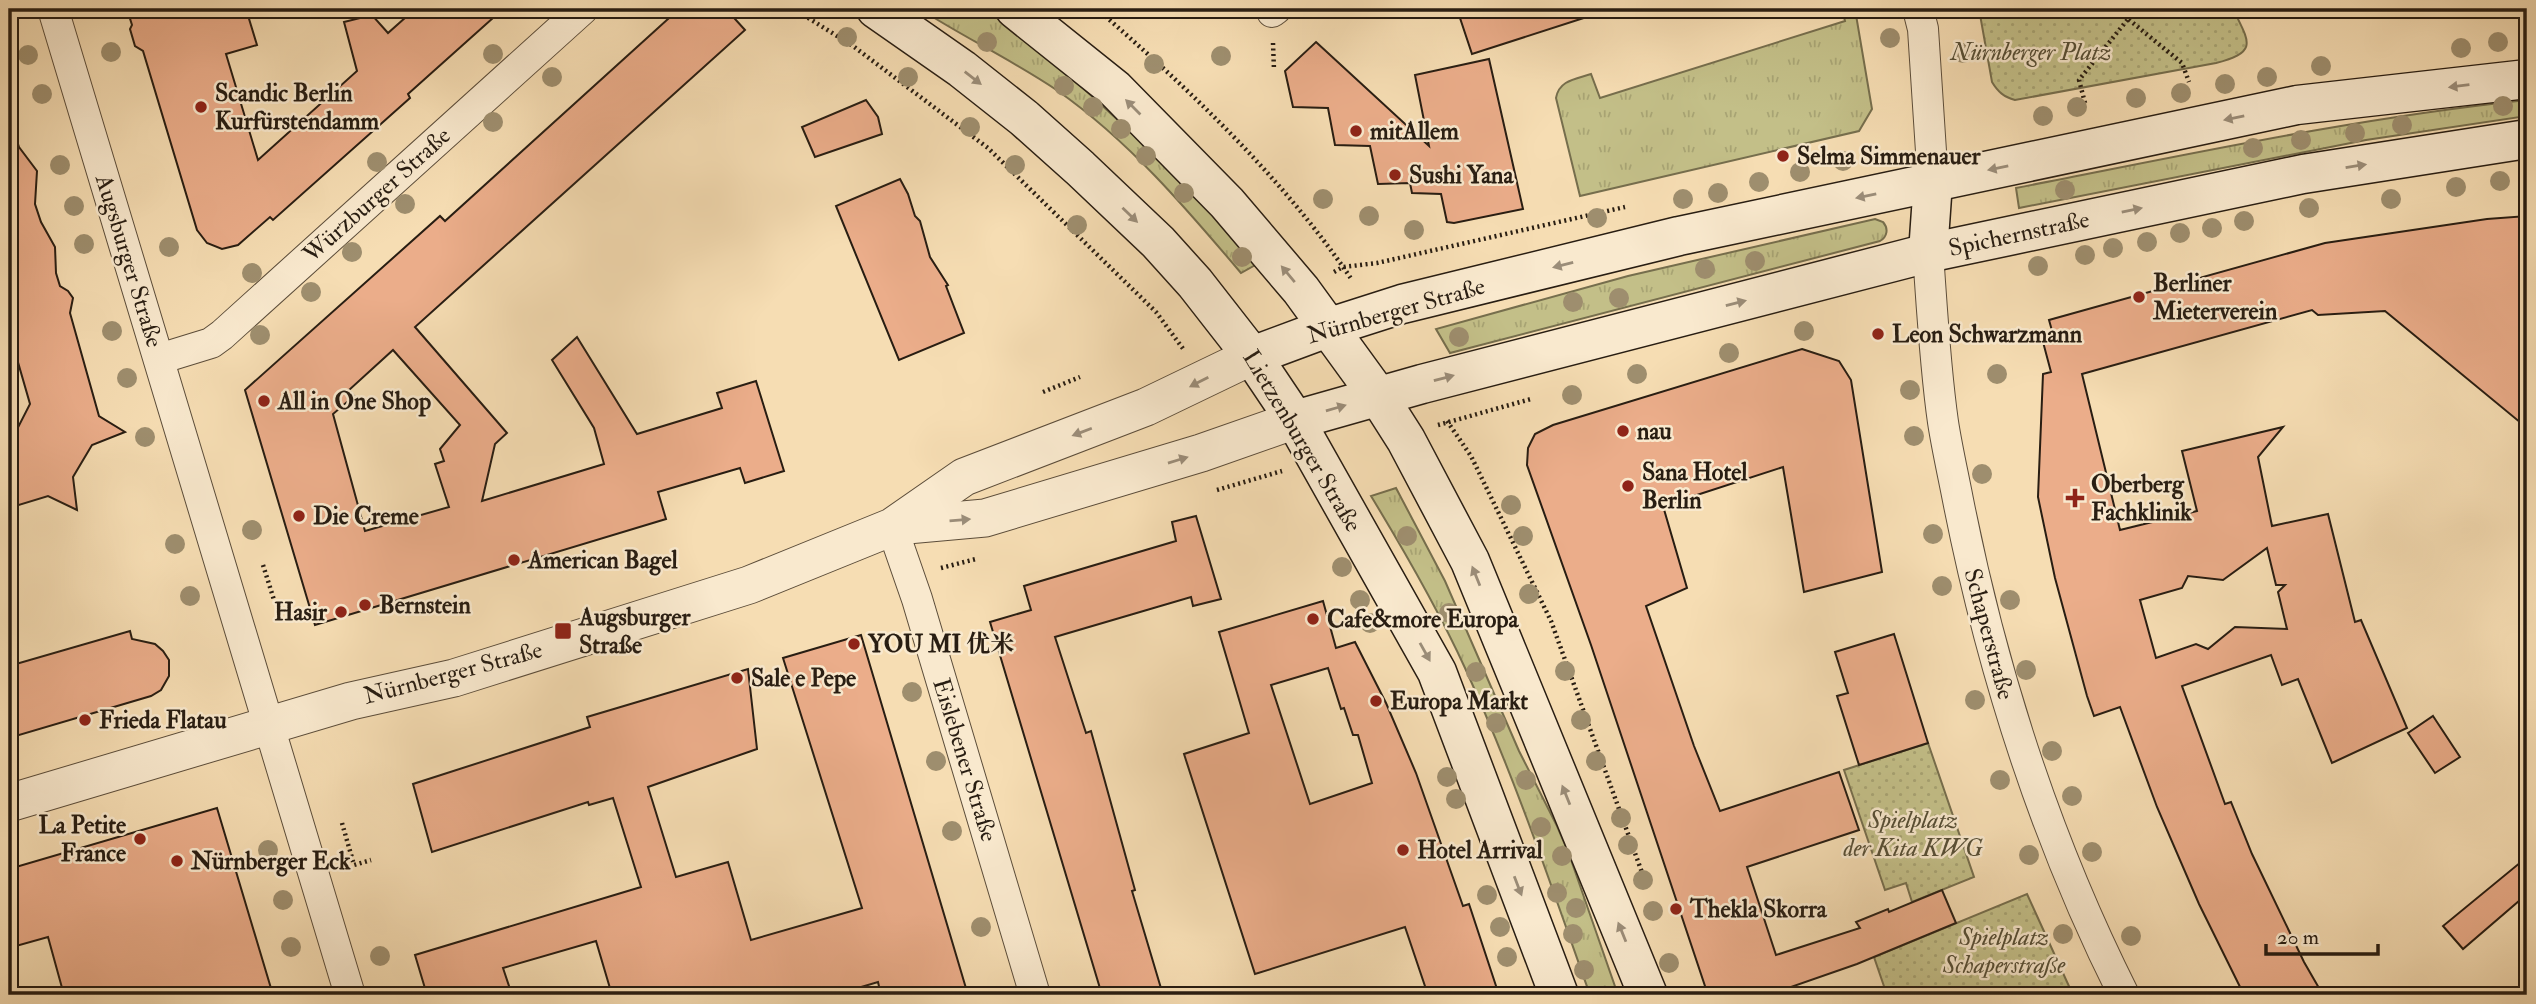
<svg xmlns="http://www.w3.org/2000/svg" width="2536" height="1004" font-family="'IM FELL Double Pica','Noto Serif SC',serif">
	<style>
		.grass { fill: url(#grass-tufts); stroke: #766e4d; stroke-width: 2 }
		.park { fill: url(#park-dots); stroke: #766e4d; stroke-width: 2 }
		.building { fill: #ebad8a; stroke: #281d12; stroke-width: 2; fill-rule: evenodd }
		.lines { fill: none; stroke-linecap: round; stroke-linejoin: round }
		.minor-casing { stroke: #5c4d3a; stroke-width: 32 }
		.tertiary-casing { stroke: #5c4d3a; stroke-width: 39 }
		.secondary-casing { stroke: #281d12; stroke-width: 41 }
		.path { stroke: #281d12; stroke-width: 4.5; stroke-dasharray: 2 3.5; stroke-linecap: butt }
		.minor { stroke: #f9e9ce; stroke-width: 30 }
		.tertiary { stroke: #f9e9ce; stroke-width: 37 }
		.secondary { stroke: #f9e9ce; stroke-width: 38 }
		.tree { fill: #9e8e6e }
		.oneway { fill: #9b8d79 }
		.poi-dot { fill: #8f2418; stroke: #f9e9ce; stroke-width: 2.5 }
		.labels { text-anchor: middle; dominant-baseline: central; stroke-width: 5; stroke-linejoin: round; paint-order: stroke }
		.park-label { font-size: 24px; font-style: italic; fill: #564e35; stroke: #f9e9ce }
		.poi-label { font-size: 24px; font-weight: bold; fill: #281d12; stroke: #f9e9ce; text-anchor: start }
		.street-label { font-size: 24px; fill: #281d12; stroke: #f9e9ce }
	</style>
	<defs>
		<pattern id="grass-tufts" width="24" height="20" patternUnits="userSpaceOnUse" patternTransform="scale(1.75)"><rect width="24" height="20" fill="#c3bf88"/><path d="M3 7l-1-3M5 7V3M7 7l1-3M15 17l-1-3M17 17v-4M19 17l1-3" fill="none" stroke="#a8a474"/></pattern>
		<pattern id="park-dots" width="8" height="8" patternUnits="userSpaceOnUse" patternTransform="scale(1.75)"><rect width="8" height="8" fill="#c3bf88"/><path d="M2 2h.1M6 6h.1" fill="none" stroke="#a8a474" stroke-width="1.8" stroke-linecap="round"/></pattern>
	</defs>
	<rect width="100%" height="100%" fill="#f6ddb3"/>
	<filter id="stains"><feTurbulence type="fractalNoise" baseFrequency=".00286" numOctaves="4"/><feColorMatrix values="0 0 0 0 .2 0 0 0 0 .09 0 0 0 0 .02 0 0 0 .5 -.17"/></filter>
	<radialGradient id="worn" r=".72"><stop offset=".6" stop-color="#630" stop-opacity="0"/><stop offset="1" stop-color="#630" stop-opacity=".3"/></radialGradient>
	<g class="grass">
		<path d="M920,9h65l24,18 64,52 93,85 91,100 -16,9c-56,-66 -112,-132 -183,-182 -44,-30 -93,-53 -138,-82z"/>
		<path d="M1842,9h13l17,100 -13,22 -279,65 -24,-98c3,-18 20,-19 35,-24l9,24 245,-77z"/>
		<path d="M2527,100v16l-161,24 -347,68 -3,-20c170,-33 339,-70 511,-88z"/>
		<path d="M1875,219l8,3c6,7 4,15 -3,19l-430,112 -14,-24 192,-53z"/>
		<path d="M1396,488l49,93 74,170 38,75 12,28 49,141h-28c-39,-110 -76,-220 -125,-327 -27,-59 -60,-116 -94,-172z"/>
	</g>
	<g class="park">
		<path d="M1979,9h254c16,33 26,43 -17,54l-201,37c-11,-3 -17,-8 -23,-18z"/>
		<path d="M1928,743l46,134 -62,25 -6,-19 -21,7 -41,-120z"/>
		<path d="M2027,894l46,101h-186l-13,-38z"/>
	</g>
	<g class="building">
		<path d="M127,9h119l11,36 -31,9 32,106 99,-89 -13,-49 28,-7 16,18 27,-24h88l-95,85 2,4 -137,122 -3,-3 -32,28 -16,4 -15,-6 -10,-13 -54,-179 -8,-5 -5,-17 2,-4z"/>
		<path d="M679,9h47l19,21 -330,297 92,106 -12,11 -13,57 122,-37 -10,-36 -42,-68 25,-23 60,97 85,-26 -5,-15 39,-12 28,90 -39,12 -5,-15 -82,24 8,27 -351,106 -70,-235 195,-174 5,5zM393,350l67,75 -20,24 4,12 -9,3 14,43 -84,24 -32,-117 21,-18 -5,-6z"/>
		<path d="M1457,9h135l1,6 -121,39z"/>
		<path d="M1316,42l113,104 -14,-71 74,-16 34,150 -69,14 -7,-1 -6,-28 -29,-1 -2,-10 -32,1 -8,-38 -35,-1 -7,-37 -35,-1 -8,-36z"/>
		<path d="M866,100l12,17 4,17 -67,23 -13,-30z"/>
		<path d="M9,135l5,6h3l2,6 18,24 -2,33 6,18 14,25 1,26 4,13 8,5 5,7 -3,15 29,103 26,16 -33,13 -19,32 4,33 -29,-14 -39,12v-63l21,-41 -21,-73z"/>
		<path d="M900,179l8,15 7,22 5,5 10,36 18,28 -2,1 18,47 -65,27 -63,-154z"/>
		<path d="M2527,216v212l-142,-117 -67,4 -6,-5 -230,64 38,156 77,-19 -15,-60 101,-24 -25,30 14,69 56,-12 27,108 6,-2 46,108 -75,35 -34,-84 -16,6 -11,-30 -89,31 43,118 6,-2 21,52 52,108 19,33h-79l-45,-91 -42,-97 -37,-100 -26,9 -7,-20 -32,-118 -17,-81 5,-123 8,-2 -8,-30 11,-4 -5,-18 276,-77 162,-24zM2267,548l9,37h9l-7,7 9,37 -52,-2 -27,22 -12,-5 -40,14 -16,-58 42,-12 6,-12 35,4z"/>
		<path d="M1802,349l37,12 12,19 31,192 -78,20 -21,-125 -120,39 24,82 -41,18 48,140 26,65 119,-39 20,58 -112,37 29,88 84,-27 -4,-6 32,-13 1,3 53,-22 14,33 -99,41 -72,25 3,6h-80l-117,-350 -64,-180 1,-17 7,-14 18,-9z"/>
		<path d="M1196,516l25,83 -28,7 -2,-9 -136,40 31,96 5,-2 44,159 -3,1 31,104h-61l-112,-373 41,-12 -7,-24 152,-45 -4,-19z"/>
		<path d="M1323,601l13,47 19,-6 31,61 30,70 47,133 6,-2 30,91h-71l-23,-68 -150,47 -71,-220 65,-21 -30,-101zM1328,668l13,41 3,-1 9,27h5l14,48 -62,21 -39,-119z"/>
		<path d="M130,631l2,8 23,5 8,7 6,9v16l-8,14 -10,6 -142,42v-72z"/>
		<path d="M1894,634l34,109 -69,22 -22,-69 11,-3 -13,-41z"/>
		<path d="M861,635l107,360h-87l-3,-13 -44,13h-222l-16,-54 -93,27 9,27h-85l-12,-40 226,-68 -28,-89 -24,7 -1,-3 -156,50 -19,-68 177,-57 -3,-10 161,-48 9,80 -109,38 28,90 52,-15 23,78 111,-32 -79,-250z"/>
		<path d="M2433,716l27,41 -25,16 -27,-40z"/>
		<path d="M217,808l56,187h-209l-16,-58 -39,11v-79z"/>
		<path d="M2527,857v37l-64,55 -20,-23z"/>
	</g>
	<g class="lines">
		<defs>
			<g id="minor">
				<path d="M53,9l297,986"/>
				<path d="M1918,9l5,20 10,153"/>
				<path d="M1272,12l4,-3"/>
				<path d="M1928,253c4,56 7,113 15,169 4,26 10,52 15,78 34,172 87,338 166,495"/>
				<path d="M159,359l52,-16 11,-8 361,-326"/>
				<path d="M892,527l25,72 118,396"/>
			</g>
			<g id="tertiary">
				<path d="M896,526l89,-8 216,-65 94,-33"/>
				<path d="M9,803l342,-102 103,-23 295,-93 143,-58 72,-50 182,-70 106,-51"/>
			</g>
			<g id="secondary">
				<path d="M876,9l86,60 62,49 56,50 78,74 37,41 57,73 43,64 142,252 122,323"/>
				<path d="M1015,9l100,80 112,114 74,87 77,106 28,44 64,121 178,434"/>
				<path d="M1928,253l5,-71"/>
				<path d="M1252,356l78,-29 72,-23 277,-68 618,-131 230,-26"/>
				<path d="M1295,420l127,-36 506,-131 375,-79 224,-35"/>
			</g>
		</defs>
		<use href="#minor" class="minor-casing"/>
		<use href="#tertiary" class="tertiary-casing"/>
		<use href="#secondary" class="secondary-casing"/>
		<g class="path">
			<path d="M794,9l59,37 135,102 168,164 28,38"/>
			<path d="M1097,9c92,80 187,170 255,271"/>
			<path d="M2129,9l-1,10 54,44 7,19"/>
			<path d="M1273,43l1,27"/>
			<path d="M2085,103l-6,-23 49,-61"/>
			<path d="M1334,272l9,-5 34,-4 248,-56"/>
			<path d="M1043,392l37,-15"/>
			<path d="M1447,421l24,35 80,165 93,257"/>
			<path d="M1438,425l93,-26"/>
			<path d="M1217,490l65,-19"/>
			<path d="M263,565l11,35"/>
			<path d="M941,568l35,-9"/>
			<path d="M342,823l12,42 17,-5"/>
		</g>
		<use href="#minor" class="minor"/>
		<use href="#tertiary" class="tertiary"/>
		<use href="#secondary" class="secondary"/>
	</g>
	<g class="tree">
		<circle cx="847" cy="37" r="10"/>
		<circle cx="1890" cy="38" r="10"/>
		<circle cx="987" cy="42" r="10"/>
		<circle cx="2498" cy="42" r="10"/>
		<circle cx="2461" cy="48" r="10"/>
		<circle cx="111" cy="52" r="10"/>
		<circle cx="1963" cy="53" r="10"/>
		<circle cx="493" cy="54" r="10"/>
		<circle cx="28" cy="55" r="10"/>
		<circle cx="1221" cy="56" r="10"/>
		<circle cx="1154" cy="64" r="10"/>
		<circle cx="2321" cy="66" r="10"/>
		<circle cx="552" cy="77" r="10"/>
		<circle cx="908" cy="77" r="10"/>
		<circle cx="2267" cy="77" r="10"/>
		<circle cx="2225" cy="84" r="10"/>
		<circle cx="1064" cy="86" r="10"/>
		<circle cx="2181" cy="93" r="10"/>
		<circle cx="42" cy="94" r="10"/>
		<circle cx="2136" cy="98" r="10"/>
		<circle cx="2503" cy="106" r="10"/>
		<circle cx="1093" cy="107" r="10"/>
		<circle cx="2077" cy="107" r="10"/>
		<circle cx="2043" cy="116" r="10"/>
		<circle cx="493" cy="122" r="10"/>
		<circle cx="2402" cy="125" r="10"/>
		<circle cx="970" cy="127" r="10"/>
		<circle cx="1121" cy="129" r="10"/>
		<circle cx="2355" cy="133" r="10"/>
		<circle cx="2301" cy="140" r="10"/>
		<circle cx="2253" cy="148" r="10"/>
		<circle cx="1146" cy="156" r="10"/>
		<circle cx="1843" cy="161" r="10"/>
		<circle cx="377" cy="162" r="10"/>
		<circle cx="60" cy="165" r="10"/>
		<circle cx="1015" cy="165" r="10"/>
		<circle cx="1800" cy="172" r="10"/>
		<circle cx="2500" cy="181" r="10"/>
		<circle cx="1759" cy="182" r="10"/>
		<circle cx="2456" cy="187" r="10"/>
		<circle cx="2065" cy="190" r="10"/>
		<circle cx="1184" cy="193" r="10"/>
		<circle cx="1718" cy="193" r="10"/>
		<circle cx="1323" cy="199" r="10"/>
		<circle cx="1683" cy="199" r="10"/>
		<circle cx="2391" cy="199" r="10"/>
		<circle cx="405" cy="204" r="10"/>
		<circle cx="74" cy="206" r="10"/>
		<circle cx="2309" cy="208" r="10"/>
		<circle cx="1369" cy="216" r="10"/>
		<circle cx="1597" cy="218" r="10"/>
		<circle cx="2244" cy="221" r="10"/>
		<circle cx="1077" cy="225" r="10"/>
		<circle cx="2212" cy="228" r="10"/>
		<circle cx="1414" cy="230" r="10"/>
		<circle cx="2180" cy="233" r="10"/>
		<circle cx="2147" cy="242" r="10"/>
		<circle cx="84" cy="244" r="10"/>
		<circle cx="169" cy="247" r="10"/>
		<circle cx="2113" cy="248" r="10"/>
		<circle cx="352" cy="252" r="10"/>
		<circle cx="2085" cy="255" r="10"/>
		<circle cx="1242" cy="257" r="10"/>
		<circle cx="1755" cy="261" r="10"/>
		<circle cx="2038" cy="266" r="10"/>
		<circle cx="1705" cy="269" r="10"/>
		<circle cx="252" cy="273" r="10"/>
		<circle cx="311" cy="292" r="10"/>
		<circle cx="1619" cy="298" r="10"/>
		<circle cx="1573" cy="302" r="10"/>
		<circle cx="112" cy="331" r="10"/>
		<circle cx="1804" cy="331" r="10"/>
		<circle cx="260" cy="335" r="10"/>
		<circle cx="1459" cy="337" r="10"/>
		<circle cx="1729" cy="353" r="10"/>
		<circle cx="1637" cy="374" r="10"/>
		<circle cx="1997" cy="374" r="10"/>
		<circle cx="127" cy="378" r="10"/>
		<circle cx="1910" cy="390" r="10"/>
		<circle cx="1572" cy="395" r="10"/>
		<circle cx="1914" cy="436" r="10"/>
		<circle cx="145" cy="437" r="10"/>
		<circle cx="1982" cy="474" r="10"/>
		<circle cx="1511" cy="505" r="10"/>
		<circle cx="252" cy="530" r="10"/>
		<circle cx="1933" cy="534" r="10"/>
		<circle cx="1407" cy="536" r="10"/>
		<circle cx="1523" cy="536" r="10"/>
		<circle cx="175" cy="544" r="10"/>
		<circle cx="1342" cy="567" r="10"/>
		<circle cx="1942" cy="586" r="10"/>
		<circle cx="1529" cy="594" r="10"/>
		<circle cx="190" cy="596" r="10"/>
		<circle cx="1360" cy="600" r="10"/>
		<circle cx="2010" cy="600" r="10"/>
		<circle cx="1449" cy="613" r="10"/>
		<circle cx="1370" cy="623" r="10"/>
		<circle cx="2026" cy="670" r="10"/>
		<circle cx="1565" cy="671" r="10"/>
		<circle cx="1476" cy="672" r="10"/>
		<circle cx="912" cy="692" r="10"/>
		<circle cx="1975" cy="700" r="10"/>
		<circle cx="1581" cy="720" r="10"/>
		<circle cx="1496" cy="723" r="10"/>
		<circle cx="2052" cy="751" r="10"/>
		<circle cx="936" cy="761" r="10"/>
		<circle cx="1596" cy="761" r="10"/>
		<circle cx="1447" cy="777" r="10"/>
		<circle cx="1526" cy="780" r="10"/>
		<circle cx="2000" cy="780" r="10"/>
		<circle cx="2072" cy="796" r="10"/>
		<circle cx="1456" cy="799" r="10"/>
		<circle cx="1621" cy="818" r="10"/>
		<circle cx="1541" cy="827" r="10"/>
		<circle cx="952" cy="831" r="10"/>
		<circle cx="1628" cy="845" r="10"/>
		<circle cx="268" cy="850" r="10"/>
		<circle cx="2092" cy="852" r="10"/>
		<circle cx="2029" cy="855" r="10"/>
		<circle cx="1562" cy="856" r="10"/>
		<circle cx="1643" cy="880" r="10"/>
		<circle cx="1557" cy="893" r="10"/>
		<circle cx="1487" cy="895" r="10"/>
		<circle cx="283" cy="900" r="10"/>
		<circle cx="1576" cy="908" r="10"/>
		<circle cx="1653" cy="911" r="10"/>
		<circle cx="981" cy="927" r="10"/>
		<circle cx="1500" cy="927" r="10"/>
		<circle cx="1573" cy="934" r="10"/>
		<circle cx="2063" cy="934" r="10"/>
		<circle cx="2131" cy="936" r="10"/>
		<circle cx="291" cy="947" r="10"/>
		<circle cx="380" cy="956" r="10"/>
		<circle cx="1507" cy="957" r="10"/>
		<circle cx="1669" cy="963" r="10"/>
		<circle cx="1584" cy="970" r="10"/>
	</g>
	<defs><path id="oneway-solid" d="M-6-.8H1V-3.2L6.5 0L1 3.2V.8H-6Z" transform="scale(1.75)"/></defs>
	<g class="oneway">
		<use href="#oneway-solid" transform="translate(973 78) rotate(38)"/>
		<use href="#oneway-solid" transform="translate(2459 86) rotate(173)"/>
		<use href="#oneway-solid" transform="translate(1133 107) rotate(-135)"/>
		<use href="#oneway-solid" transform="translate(2234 118) rotate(168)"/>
		<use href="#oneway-solid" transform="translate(2356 166) rotate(-9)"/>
		<use href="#oneway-solid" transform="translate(1998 168) rotate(168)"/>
		<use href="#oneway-solid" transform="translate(1866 196) rotate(168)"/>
		<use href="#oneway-solid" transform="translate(2132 210) rotate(-12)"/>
		<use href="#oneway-solid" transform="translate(1130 215) rotate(44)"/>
		<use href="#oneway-solid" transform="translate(1563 265) rotate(166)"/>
		<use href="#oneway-solid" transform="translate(1288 274) rotate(-130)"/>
		<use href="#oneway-solid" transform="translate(1736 303) rotate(-14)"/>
		<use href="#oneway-solid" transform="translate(1444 378) rotate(-15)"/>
		<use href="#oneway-solid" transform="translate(1199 382) rotate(153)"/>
		<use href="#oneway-solid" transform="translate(1336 408) rotate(-16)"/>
		<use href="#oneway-solid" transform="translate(1082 432) rotate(159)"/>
		<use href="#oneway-solid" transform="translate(1178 460) rotate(-17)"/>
		<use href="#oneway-solid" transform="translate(960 520) rotate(-5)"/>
		<use href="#oneway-solid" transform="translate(1476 576) rotate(-112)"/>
		<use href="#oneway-solid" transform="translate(1425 652) rotate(61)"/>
		<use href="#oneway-solid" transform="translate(1566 795) rotate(-112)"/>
		<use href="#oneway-solid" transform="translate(1518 886) rotate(69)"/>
		<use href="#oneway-solid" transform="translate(1622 932) rotate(-112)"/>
	</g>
	<g class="poi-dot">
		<circle cx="201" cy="107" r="7"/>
		<circle cx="1356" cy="131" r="7"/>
		<circle cx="1783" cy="156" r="7"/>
		<circle cx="1395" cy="175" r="7"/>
		<circle cx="2139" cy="297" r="7"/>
		<circle cx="1878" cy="334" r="7"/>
		<circle cx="264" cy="401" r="7"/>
		<circle cx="1623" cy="431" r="7"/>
		<circle cx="1628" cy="486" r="7"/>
		<path d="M2071.5 487.5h7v7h7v7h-7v7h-7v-7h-7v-7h7z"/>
		<circle cx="299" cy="516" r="7"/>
		<circle cx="514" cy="560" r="7"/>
		<circle cx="365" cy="605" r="7"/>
		<circle cx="341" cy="612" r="7"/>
		<circle cx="1313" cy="619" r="7"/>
		<rect x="554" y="622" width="18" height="18" rx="3.5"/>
		<circle cx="854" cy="644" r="7"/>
		<circle cx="737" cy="678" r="7"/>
		<circle cx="1376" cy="701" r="7"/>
		<circle cx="85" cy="720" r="7"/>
		<circle cx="140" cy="839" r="7"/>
		<circle cx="1403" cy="850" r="7"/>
		<circle cx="177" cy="861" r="7"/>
		<circle cx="1676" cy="909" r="7"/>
	</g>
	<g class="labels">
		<g class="park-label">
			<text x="2031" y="52">Nürnberger Platz</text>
			<text x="1913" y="820">Spielplatz<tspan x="1913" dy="28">der Kita KWG</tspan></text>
			<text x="2004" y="937">Spielplatz<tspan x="2004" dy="28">Schaperstraße</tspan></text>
		</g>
		<g class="poi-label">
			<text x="215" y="93">Scandic Berlin<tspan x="215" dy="28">Kurfürstendamm</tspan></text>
			<text x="1370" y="131">mitAllem</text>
			<text x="1797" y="156">Selma Simmenauer</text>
			<text x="1409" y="175">Sushi Yana</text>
			<text x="2153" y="283">Berliner<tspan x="2153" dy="28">Mieterverein</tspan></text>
			<text x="1892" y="334">Leon Schwarzmann</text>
			<text x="278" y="401">All in One Shop</text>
			<text x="1637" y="431">nau</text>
			<text x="1642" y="472">Sana Hotel<tspan x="1642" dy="28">Berlin</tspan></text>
			<text x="2091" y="484">Oberberg<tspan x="2091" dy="28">Fachklinik</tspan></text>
			<text x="313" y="516">Die Creme</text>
			<text x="528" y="560">American Bagel</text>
			<text x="379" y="605">Bernstein</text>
			<text x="327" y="612" text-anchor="end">Hasir</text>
			<text x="579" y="617">Augsburger<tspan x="579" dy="28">Straße</tspan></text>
			<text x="1327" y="619">Cafe&amp;more Europa</text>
			<text x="868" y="644">YOU MI 优米</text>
			<text x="751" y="678">Sale e Pepe</text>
			<text x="1390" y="701">Europa Markt</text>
			<text x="99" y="720">Frieda Flatau</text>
			<text x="126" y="825" text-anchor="end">La Petite<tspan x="126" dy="28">France</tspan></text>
			<text x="1417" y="850">Hotel Arrival</text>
			<text x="191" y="861">Nürnberger Eck</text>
			<text x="1690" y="909">Thekla Skorra</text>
		</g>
		<g class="street-label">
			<text transform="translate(377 195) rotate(-42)">Würzburger Straße</text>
			<text transform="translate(2019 234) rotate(-12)">Spichernstraße</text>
			<text transform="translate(129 261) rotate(73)">Augsburger Straße</text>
			<text transform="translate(1396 311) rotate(-16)">Nürnberger Straße</text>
			<text transform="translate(1302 441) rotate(59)">Lietzenburger Straße</text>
			<text transform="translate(1989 634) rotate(75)">Schaperstraße</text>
			<text transform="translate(453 673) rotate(-15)">Nürnberger Straße</text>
			<text transform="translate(965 760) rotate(73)">Eislebener Straße</text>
		</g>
	</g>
	<rect width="2536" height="1004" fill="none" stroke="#f6ddb3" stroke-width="35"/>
	<rect x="10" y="10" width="2515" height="983" fill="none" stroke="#281d12" stroke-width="3.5"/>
	<rect x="18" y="18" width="2501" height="969" fill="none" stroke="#281d12" stroke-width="2"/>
	<path d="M2266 944v10h112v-10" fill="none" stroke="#281d12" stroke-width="3.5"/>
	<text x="2277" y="944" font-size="21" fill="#281d12" stroke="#f9e9ce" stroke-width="5" paint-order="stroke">20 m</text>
	<rect width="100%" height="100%" filter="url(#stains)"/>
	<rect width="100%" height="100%" fill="url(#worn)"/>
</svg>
